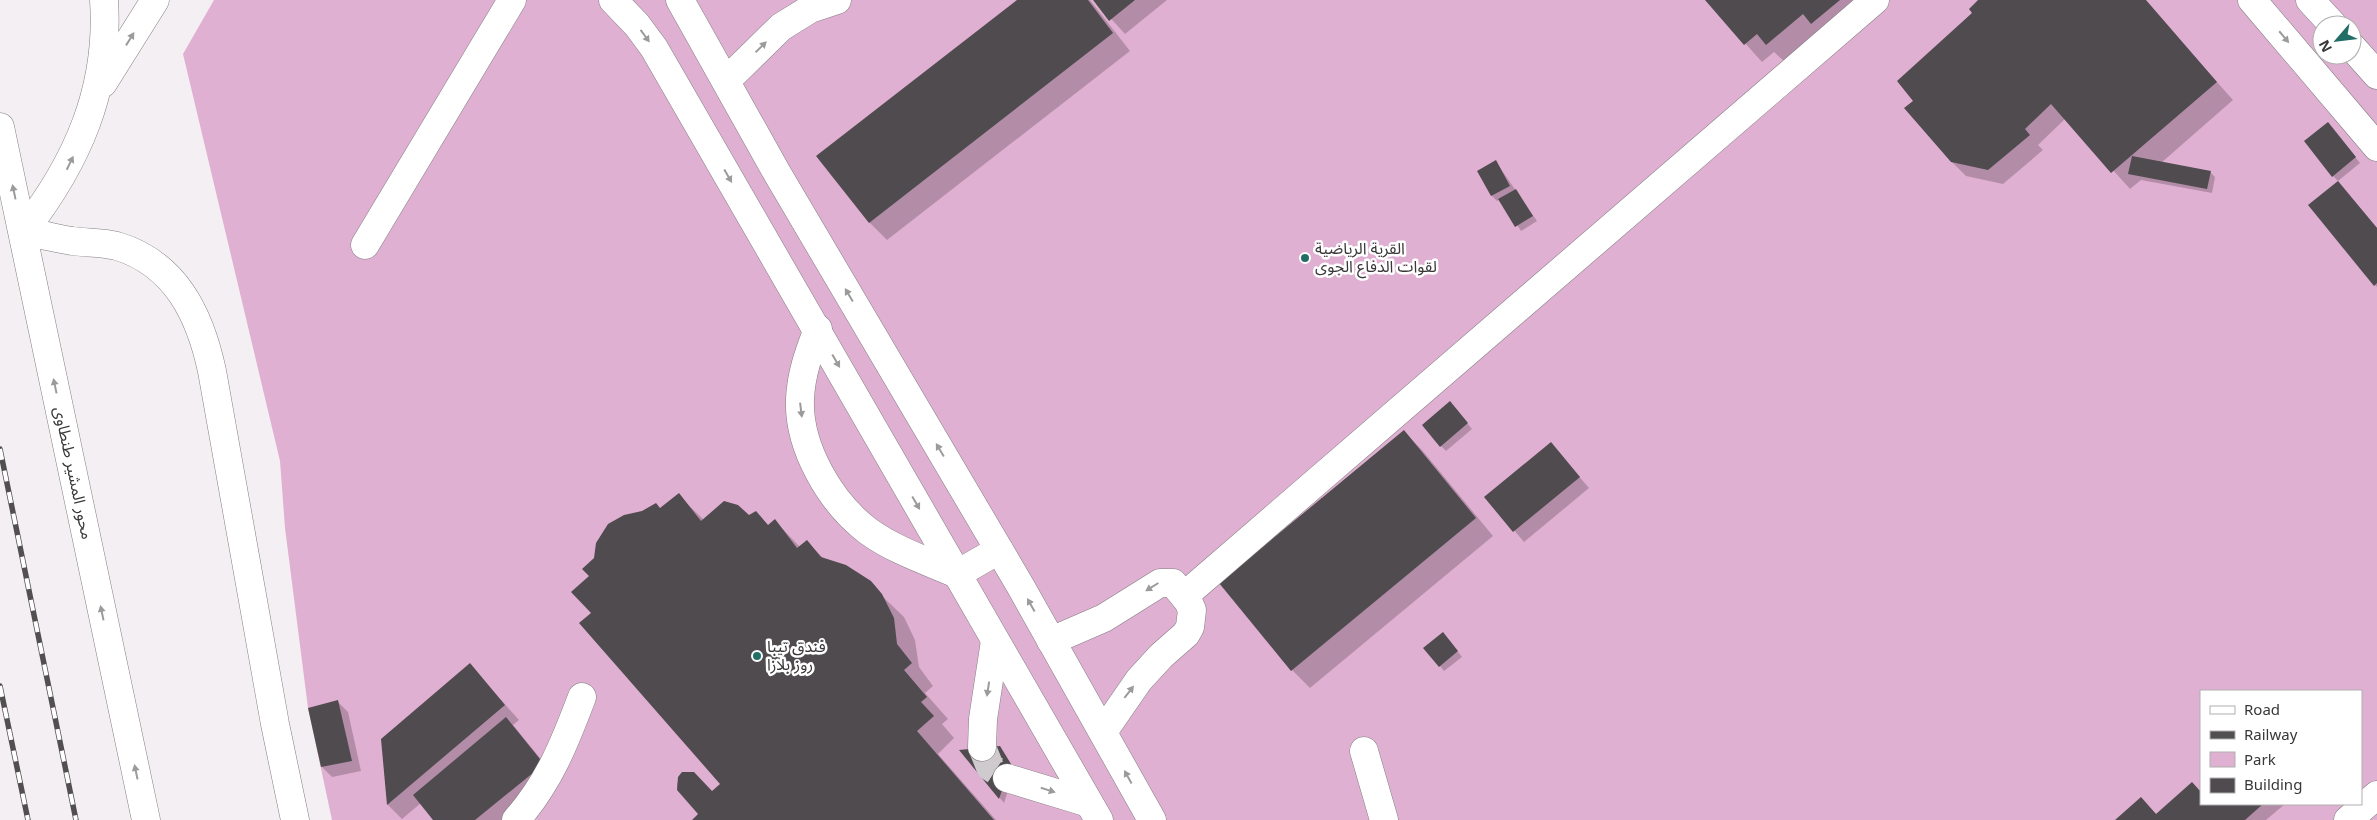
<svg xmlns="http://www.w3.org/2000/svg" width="2377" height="820" font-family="Georgia,'Noto Sans Arabic',serif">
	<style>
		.green { fill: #e0b0d2; fill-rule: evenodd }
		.shadow { fill: #0003 }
		.building { fill: #4f4b4e }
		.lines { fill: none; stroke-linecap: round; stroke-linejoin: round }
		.minor-tunnel { stroke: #cfcacd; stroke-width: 28; stroke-dasharray: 28 14; stroke-linecap: butt }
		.minor-casing { stroke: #837e81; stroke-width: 29 }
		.highway-casing { stroke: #837e81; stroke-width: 29 }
		.minor { stroke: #fff; stroke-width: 28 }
		.highway { stroke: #fff; stroke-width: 28 }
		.rail-casing { stroke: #524f51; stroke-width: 5.5 }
		.rail { stroke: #fff; stroke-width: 4; stroke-dasharray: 11; stroke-linecap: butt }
		.oneway { fill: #9c9b9c }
		.poi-dot { fill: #236d67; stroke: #fff; stroke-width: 2 }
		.labels { text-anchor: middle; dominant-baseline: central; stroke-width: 5; stroke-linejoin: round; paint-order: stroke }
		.poi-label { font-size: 16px; fill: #393738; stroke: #fff; text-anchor: start }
		.street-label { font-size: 16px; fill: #393738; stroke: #fff }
	</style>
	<rect width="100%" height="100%" fill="#f4eff2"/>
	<path class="green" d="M214,0h2163v820h-2045l-24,-112 -23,-180 -5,-67 -97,-407zM2322,25h30v30h-30zM2201,691h160v113h-160z"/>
	<g class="shadow">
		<path d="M1020,0h70l40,51 -243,189 -18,-18z"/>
		<path d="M1094,0h73l-42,34z"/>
		<path d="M1706,0h172l-93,62 -11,-10 -12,10z"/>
		<path d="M1980,0h164l89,100 -72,63 49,9 5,5 -3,16 -71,-13 -11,9 -64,-71 -28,27 5,5 -40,34 -37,-8 -15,-15 -36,-60z"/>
		<path d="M2333,129l27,34 -22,18 -5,-5z"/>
		<path d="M1496,162l41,59 -16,10 -21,-32 -3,2 -5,-5 -13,-25z"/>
		<path d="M2338,182l39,46v59l-2,-2z"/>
		<path d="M1455,408l17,21 -26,22 -5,-5z"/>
		<path d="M1404,432l18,18 71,86 -183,152 -18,-18z"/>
		<path d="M1551,444l38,44 -65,54 -38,-45z"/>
		<path d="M678,495l26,25 45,-3 20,9 6,-5 25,26 7,-5 17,17 34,14 46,44 11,23 4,27 14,19 -8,7 23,26 -6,5 12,14 -16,16 58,66h-302l6,-5 -22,-26 -1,-5 5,-10 31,18 9,-8 -129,-171 67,-104z"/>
		<path d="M1448,639l14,18 -18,14 -4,-5z"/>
		<path d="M470,665l49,55 -6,5 44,54 -49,41h-73l-14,-17 -19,16 -14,-14 -6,-66z"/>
		<path d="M338,702l10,10 13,59 -29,6 -10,-10z"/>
		<path d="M999,747l16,23 -11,33 -43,-52z"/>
		<path d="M2141,799l16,16 44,-11h84l-19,16h-149z"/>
	</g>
	<g class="building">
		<path d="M1017,0h71l25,33 -244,190 -53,-67z"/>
		<path d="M1093,0h42l-26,21z"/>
		<path d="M1705,0h135l-29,24 -8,-10 -37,31 -9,-11 -13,11z"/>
		<path d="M1978,0h168l71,82 -106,91 -60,-69 -26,25 5,6 -42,35 -37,-8 -47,-54 9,-7 -16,-20 75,-68 -3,-4z"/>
		<path d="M2328,122l28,35 -24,20 -28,-36z"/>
		<path d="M2132,156l79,15 -4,18 -79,-15z"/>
		<path d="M1496,160l14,26 -19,10 -14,-25z"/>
		<path d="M2338,181l39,47v55l-3,3 -66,-81z"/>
		<path d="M1516,189l17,27 -18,11 -17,-28z"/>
		<path d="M1450,401l18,22 -28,24 -18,-22z"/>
		<path d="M1404,430l72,88 -185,153 -72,-88z"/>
		<path d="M1551,442l29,35 -67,55 -29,-35z"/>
		<path d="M679,493l22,28 23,-20 14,4 11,10 7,-4 12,14 7,-6 22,29 10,-8 14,17 25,8 25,16 11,13 12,24 3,26 15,19 -8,7 23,27 -6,5 13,14 -17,15 77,89h-302l6,-6 -21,-24 1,-13 4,-5h12l18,19 8,-7 -141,-161 12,-10 -20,-21 18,-16 -7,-7 12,-11 2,-15 12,-19 16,-9 18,-4 14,-8 4,5z"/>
		<path d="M1443,632l15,19 -19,16 -16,-19z"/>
		<path d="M470,663l35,42 -118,100 -6,-66z"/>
		<path d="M338,700l14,61 -31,6 -13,-59z"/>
		<path d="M506,717l38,47 -69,56h-42l-20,-25z"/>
		<path d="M1000,746l11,18 -12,35 -40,-49z"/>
		<path d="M2192,782l9,10v12h62l-18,16h-130l26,-23 15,17z"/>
	</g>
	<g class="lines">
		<path class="minor-tunnel" d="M982,747l8,20 17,11"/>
		<defs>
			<g id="minor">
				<path d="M613,0l24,25 17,23 445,772"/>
				<path d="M680,0l97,173 244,414 131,233"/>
				<path d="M2252,0l125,147"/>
				<path d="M2310,0l23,25"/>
				<path d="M2352,47l25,28"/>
				<path d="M726,81l55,-54 29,-18 27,-9"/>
				<path d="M103,83l52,-83"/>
				<path d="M23,232c16,2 32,6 49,9 15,2 30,1 45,5 59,18 83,69 95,125l63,353 20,96"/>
				<path d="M23,232c54,-69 87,-143 81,-232"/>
				<path d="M365,245l147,-245"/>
				<path d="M818,329c-9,23 -17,45 -18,70 -2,48 30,103 68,132 26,19 59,30 89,43l42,-24"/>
				<path d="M1184,596l691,-596"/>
				<path d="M1051,641l53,-23 56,-35h13l15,18 4,9 -2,17 -4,7 -25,22 -22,24 -36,52"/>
				<path d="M982,747l1,-28 12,-78"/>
				<path d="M1364,751l20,69"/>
				<path d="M1007,778l82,25"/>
				<path d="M516,820c33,-37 49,-78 66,-123"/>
				<path d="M2348,820l29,-25"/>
			</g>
			<path id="highway" d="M0,127l146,693"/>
		</defs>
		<use href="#minor" class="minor-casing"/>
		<use href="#highway" class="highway-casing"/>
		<use href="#minor" class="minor"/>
		<use href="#highway" class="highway"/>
		<defs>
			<g id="rail">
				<path d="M0,449l76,371"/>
				<path d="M0,686l28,134"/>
			</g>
		</defs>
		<use href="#rail" class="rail-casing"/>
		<use href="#rail" class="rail"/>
	</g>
	<defs><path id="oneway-solid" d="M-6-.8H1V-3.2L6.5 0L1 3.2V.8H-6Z" transform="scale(1.25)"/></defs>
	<g class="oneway">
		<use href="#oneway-solid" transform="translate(645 36) rotate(54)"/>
		<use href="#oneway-solid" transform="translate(2284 37) rotate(50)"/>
		<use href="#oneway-solid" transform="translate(130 39) rotate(-58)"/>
		<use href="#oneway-solid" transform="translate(761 47) rotate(-44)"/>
		<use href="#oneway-solid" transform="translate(70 163) rotate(-64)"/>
		<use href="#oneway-solid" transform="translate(728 176) rotate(60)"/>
		<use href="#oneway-solid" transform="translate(14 192) rotate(-102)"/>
		<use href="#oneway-solid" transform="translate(849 295) rotate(-121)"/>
		<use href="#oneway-solid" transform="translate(836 361) rotate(60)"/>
		<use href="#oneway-solid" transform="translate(55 386) rotate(-102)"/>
		<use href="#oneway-solid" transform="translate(801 410) rotate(83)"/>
		<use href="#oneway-solid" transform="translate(940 450) rotate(-121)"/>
		<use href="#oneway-solid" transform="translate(916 503) rotate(60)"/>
		<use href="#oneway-solid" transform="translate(1152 587) rotate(148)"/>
		<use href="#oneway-solid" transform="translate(1031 605) rotate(-119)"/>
		<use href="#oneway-solid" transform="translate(102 613) rotate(-102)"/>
		<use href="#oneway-solid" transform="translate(988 689) rotate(99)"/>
		<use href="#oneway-solid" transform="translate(1129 692) rotate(-52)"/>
		<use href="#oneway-solid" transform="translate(136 772) rotate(-102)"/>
		<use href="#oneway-solid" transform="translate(1128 777) rotate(-119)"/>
		<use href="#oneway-solid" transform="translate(1048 790) rotate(17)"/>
	</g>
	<g class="poi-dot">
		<circle cx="1305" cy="258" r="5"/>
		<circle cx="757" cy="656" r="5"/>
	</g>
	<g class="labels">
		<g class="poi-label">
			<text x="1315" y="249">القرية الرياضية<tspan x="1315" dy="18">لقوات الدفاع الجوى</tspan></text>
			<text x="767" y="647">فندق تيبا<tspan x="767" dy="18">روز بلازا</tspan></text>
		</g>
		<g class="street-label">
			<text transform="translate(73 473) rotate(78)">محور المشير طنطاوى</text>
		</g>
	</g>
	<rect x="2200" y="690" width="162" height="115" fill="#ffffff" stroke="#b0afaf"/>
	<rect x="2210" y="706" width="25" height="8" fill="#ffffff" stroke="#b0afaf"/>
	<text x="2244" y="715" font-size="15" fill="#393738">Road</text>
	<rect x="2210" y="731" width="25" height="8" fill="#524f51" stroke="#b0afaf"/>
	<text x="2244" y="740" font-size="15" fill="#393738">Railway</text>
	<rect x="2210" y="752" width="25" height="15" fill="#e0b0d2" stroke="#b0afaf"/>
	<text x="2244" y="765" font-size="15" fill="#393738">Park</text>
	<rect x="2210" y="778" width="25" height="15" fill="#4f4b4e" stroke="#b0afaf"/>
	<text x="2244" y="790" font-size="15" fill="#393738">Building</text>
	<g transform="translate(2337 40) rotate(242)"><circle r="24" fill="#ffffff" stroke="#b0afaf"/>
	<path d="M0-4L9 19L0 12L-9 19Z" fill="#236d67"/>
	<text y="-8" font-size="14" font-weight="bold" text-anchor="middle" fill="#393738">N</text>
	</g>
</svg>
